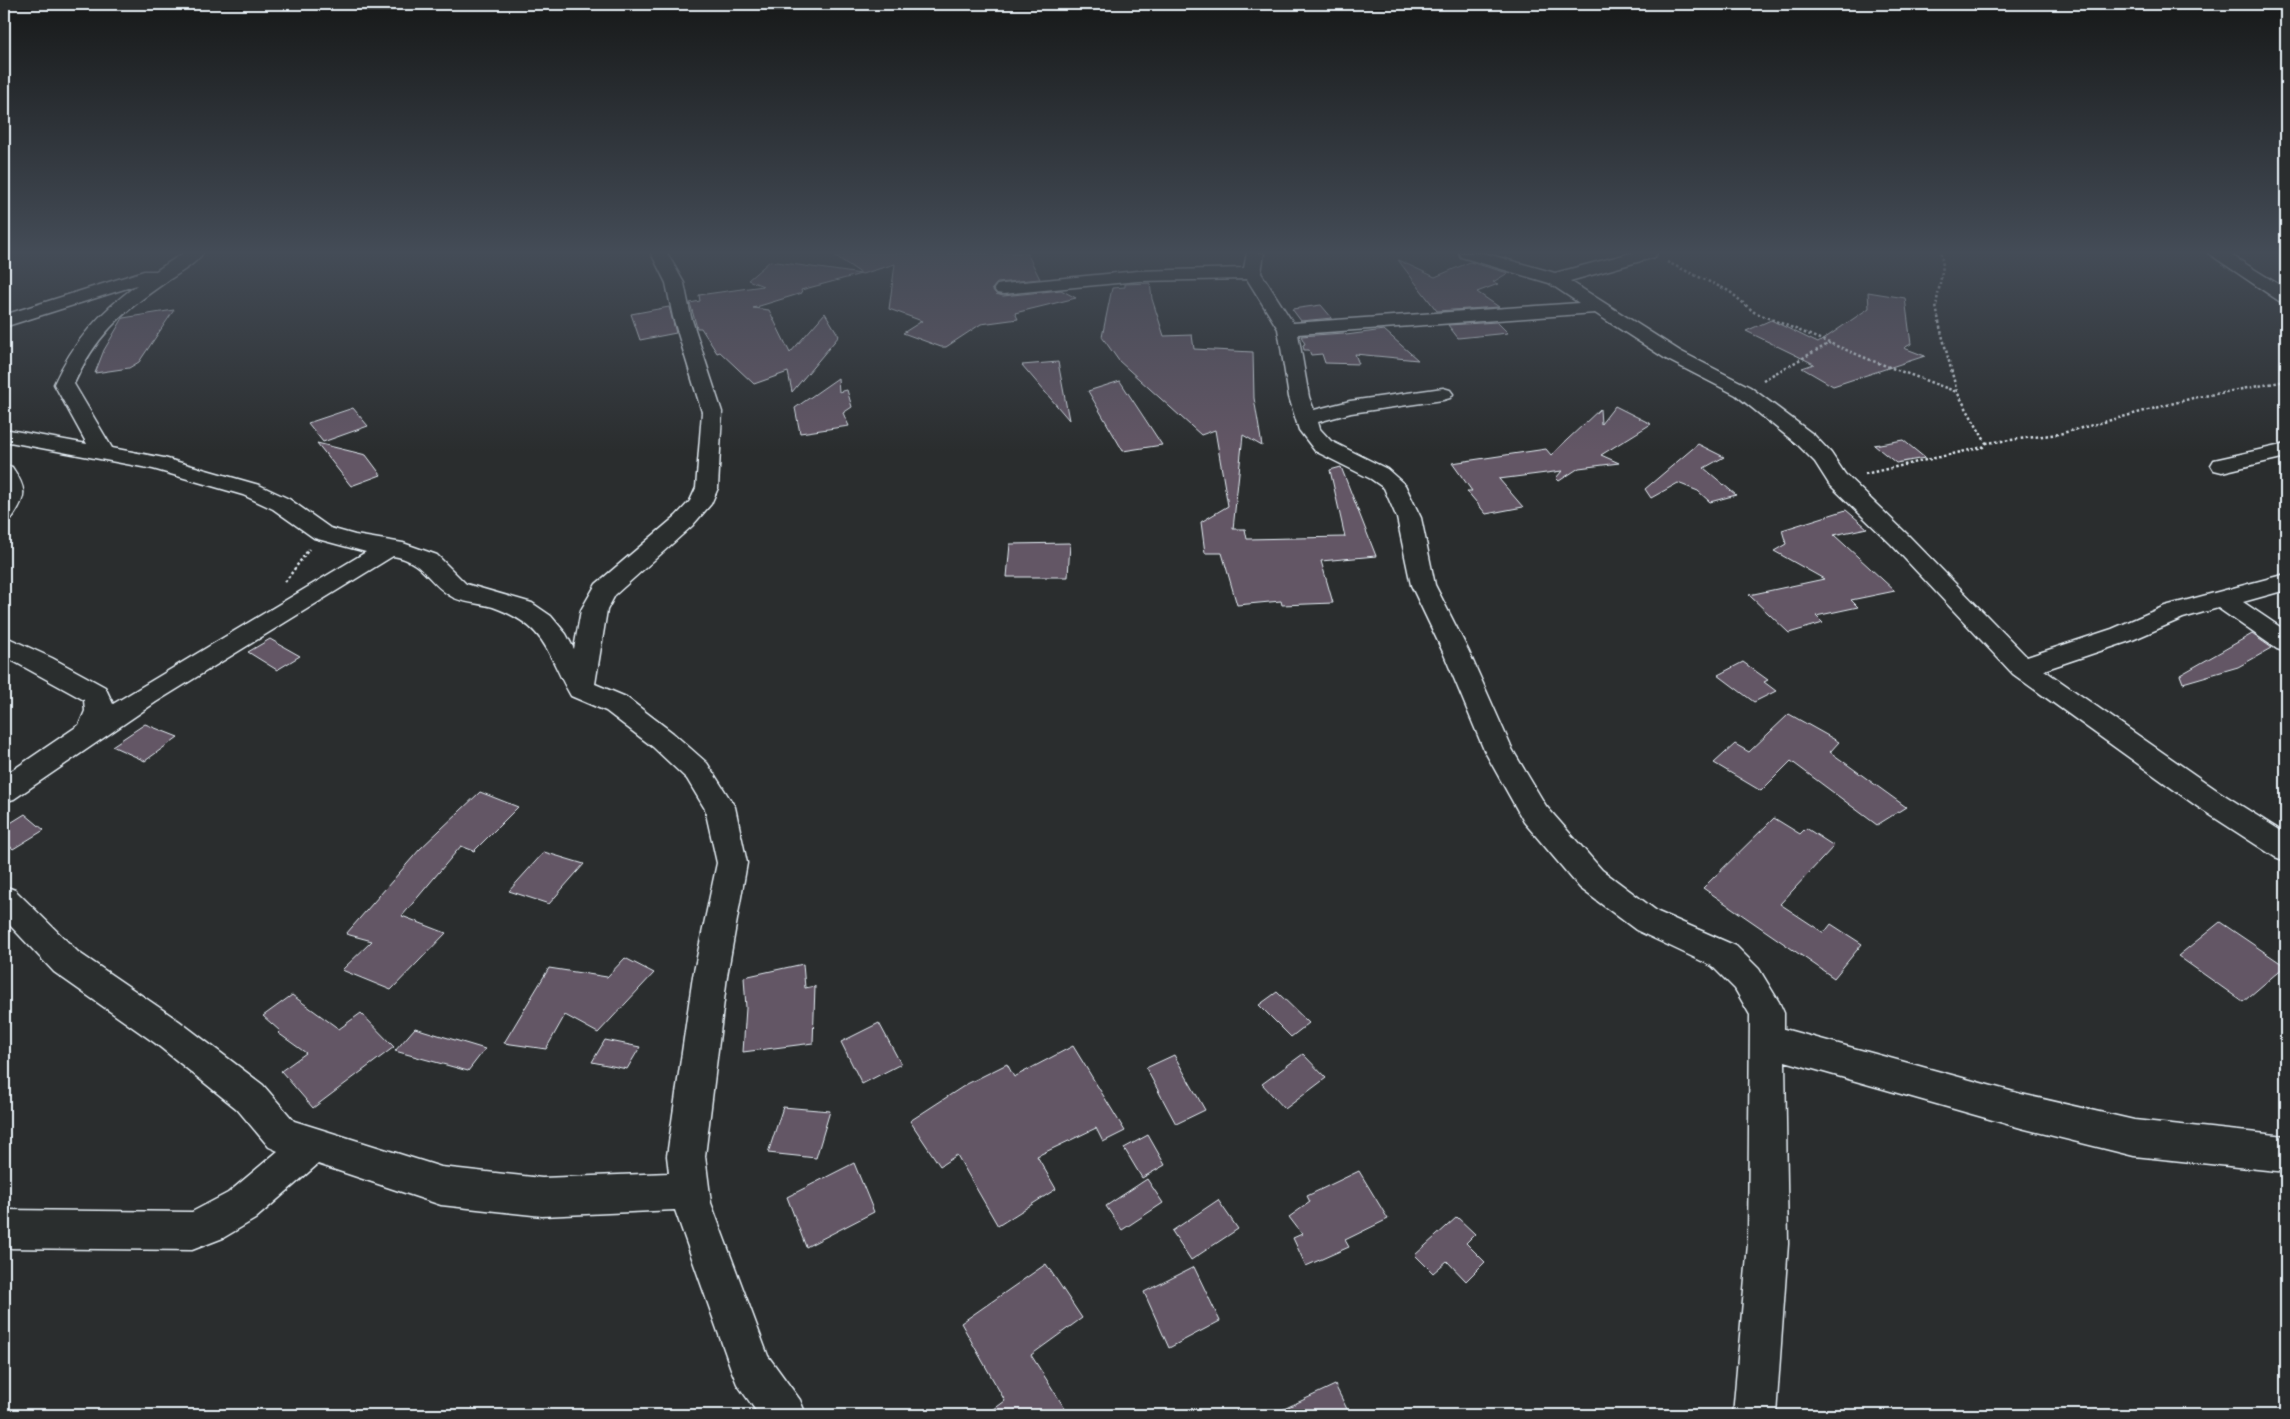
<svg xmlns="http://www.w3.org/2000/svg" width="2290" height="1419" font-family="Caveat,sans-serif">
	<style>
		.building { fill: #635765; stroke: #e8f1f8 }
		.lines { fill: none; stroke-linecap: round; stroke-linejoin: round }
		.street-casing { stroke: #e8f1f8; stroke-width: 3 }
		.path { stroke: #e8f1f8; stroke-width: 2.5; stroke-dasharray: 2.5 2.5; stroke-linecap: butt }
		.street { fill: #2a2d2e; fill-rule: evenodd }
	</style>
	<rect width="100%" height="100%" fill="#2a2d2e"/>
	<filter id="ink" filterUnits="userSpaceOnUse"><feTurbulence type="fractalNoise" baseFrequency=".02" numOctaves="2"/><feDisplacementMap in="SourceGraphic" scale="10" xChannelSelector="R" yChannelSelector="G"/><feConvolveMatrix kernelMatrix="1 2 1 2 8 2 1 2 1" color-interpolation-filters="sRGB"/></filter>
	<g filter="url(#ink)">
		<g class="building">
			<path d="M831,253h196l13,26 -43,4 -5,6 4,5 7,2 58,-6 15,8 -61,15 3,6 -37,5 -35,23h-5l-38,-14 19,-12 -33,-12 6,-45 -33,10z"/>
			<path d="M1398,260l37,17 35,-15 38,11 -15,9 5,2 -21,8 22,15 -62,4z"/>
			<path d="M770,261l91,13 -60,16 1,3 -49,15 16,2 21,43 35,-40 14,23 -47,56 -4,-20 -34,12 -34,-32 -3,1 -16,-25h-4l-7,-25 10,-2 -1,-6 64,-9 -15,-6z"/>
			<path d="M1150,283l2,16 12,37 28,-1 2,14 59,3 1,46 8,48 -19,-11 -10,94h12l2,10 98,-2 -15,-67 11,-3 35,89 -55,5 12,42 -51,2 -1,-4 -44,4 -15,-52h-17l-4,-31 27,-16 -13,-76 -14,5 -82,-74 -17,-24 10,-49 13,-1v-3z"/>
			<path d="M1868,292l37,6 6,46 -7,4 21,8 -92,30 -31,-18 12,-4 -68,-33 25,-11 47,23 51,-35z"/>
			<path d="M1321,305l11,13 -31,3 -9,-12z"/>
			<path d="M669,307l7,26 -36,7 -9,-26z"/>
			<path d="M174,310l-35,52 -10,6 -34,5 9,-23 19,-32z"/>
			<path d="M1497,322l11,11 -50,5 -10,-13z"/>
			<path d="M1384,330l34,30 -63,-6 4,10 -34,-1 -3,-9 -11,1 -2,-5h-5l-1,-5 2,-1 -4,-8 43,-3 2,2z"/>
			<path d="M1058,362l11,58 -47,-55z"/>
			<path d="M838,378l1,14 8,-2 5,17 -9,6 6,13 -49,7 -5,-25z"/>
			<path d="M1120,381l42,64 -39,6 -35,-60z"/>
			<path d="M1615,406l36,18 -50,31 18,8 -40,5 -20,13 -3,-3 6,-7 -63,8 24,28 -37,7 -19,-23h5l-20,-28 94,-14 5,6 49,-46 1,15z"/>
			<path d="M353,408l15,18 -45,16 -15,-19z"/>
			<path d="M1903,440l22,18 -29,5 -22,-18z"/>
			<path d="M317,443l49,12 15,20 -30,11z"/>
			<path d="M1698,444l26,13 -20,11 32,27 -26,7 -12,-11 -20,-8 -27,15 -6,-9z"/>
			<path d="M1846,510l21,18 -33,7 61,56 -44,9 7,7 -42,9 7,7 -34,10 -40,-38 75,-16 -50,-28 12,-7 -4,-14z"/>
			<path d="M1070,543l-2,34h-61l3,-33z"/>
			<path d="M2252,634l20,14 -34,19 -55,16 -3,-8z"/>
			<path d="M270,639l14,8 16,9 -23,14 -29,-18z"/>
			<path d="M1743,662l25,18 -4,2 12,9 -22,11 -36,-27z"/>
			<path d="M1789,714l50,28 -9,10 76,55 -29,18 -86,-64 -30,30 -47,-28 21,-19 14,8z"/>
			<path d="M145,724l33,13 -33,24 -33,-15z"/>
			<path d="M480,792l38,15 -44,44 -13,-5 -59,70 44,17 -55,57 -49,-20 30,-29 -26,-7 74,-85z"/>
			<path d="M25,814l19,16 -31,19 -9,-8v-14z"/>
			<path d="M1774,818l26,16 6,-6 28,18 -54,58 44,29 7,-9 31,20 -28,34 -131,-90z"/>
			<path d="M544,852l40,12 -35,40 -40,-13z"/>
			<path d="M2220,922l65,44 -42,36 -65,-46z"/>
			<path d="M625,958l29,15 -56,60 -33,-18 -19,34 -42,-6 45,-75 58,9z"/>
			<path d="M803,964l2,24 10,-2 -2,57 -70,9 3,-44 -2,-31z"/>
			<path d="M1277,992l32,31 -18,14 -32,-32z"/>
			<path d="M292,995l47,34 22,-16 33,34 -81,61 -32,-37 25,-18 -28,-20 2,-2 -17,-15z"/>
			<path d="M879,1023l22,41 -39,20 -21,-42z"/>
			<path d="M415,1028l70,21 -17,22 -73,-20z"/>
			<path d="M605,1040l35,7 -13,22 -35,-7z"/>
			<path d="M1073,1046l52,85 -22,11 -7,-14 -59,28 19,33 -58,37 -41,-71 -17,11 -30,-45 57,-37 40,-20 7,13z"/>
			<path d="M1303,1054l23,24 -41,31 -23,-25z"/>
			<path d="M1174,1055l31,55 -29,14 -30,-56z"/>
			<path d="M783,1107l47,4 -14,47 -48,-5z"/>
			<path d="M1148,1135l17,30 -23,13 -18,-30z"/>
			<path d="M854,1163l20,49 -68,35 -19,-50z"/>
			<path d="M1359,1171l29,48 -43,21 4,7 -43,19 -13,-28 9,-4 -13,-17 21,-15 -3,-6z"/>
			<path d="M1147,1179l16,24 -41,27 -16,-24z"/>
			<path d="M1218,1200l20,29 -47,31 -19,-29z"/>
			<path d="M1457,1217l18,17 -9,9 19,19 -19,19 -19,-20 -14,12 -18,-18z"/>
			<path d="M1046,1264l36,54 -51,37 38,60h-83l19,-14 -44,-78z"/>
			<path d="M1194,1267l26,54 -51,27 -25,-56z"/>
			<path d="M1335,1385l15,30h-79z"/>
		</g>
		<g class="lines">
			<defs>
				<g id="street">
					<path d="M183,253h20c-9,13 -28,22 -40,31 -41,28 -69,54 -89,100l38,64 52,10 95,27 30,14 41,29 25,7 48,8 34,12 29,29 66,19 19,13 15,18 8,15 7,-39 15,-26 80,-68 14,-15 6,-13 6,-76 -29,-95 -7,-34 -15,-30h16l17,30 7,34 31,95 -4,76 -7,16 -19,22 -77,69 -8,15 -12,74 31,13 47,36 34,30 28,44 12,56 -20,113 -22,180 6,47 57,153 32,44 6,15h-47l-22,-31 -6,-15 -56,-159 -133,6 -101,-11 -123,-41 -63,55 -32,19 -31,12 -188,-2v-38l188,2 36,-19 50,-42 -9,-4 -32,-38 -82,-66 -101,-71 -50,-53v-33l11,4 63,62 101,69 84,64 31,36 147,46 101,11 127,-5 -2,-17 26,-180 24,-113 -12,-54 -18,-30 -34,-32 -47,-36 -35,-15c-26,-45 -23,-69 -78,-89 -13,-4 -33,-4 -44,-12 -22,-14 -26,-34 -56,-39l-237,146 -142,97 -10,3v-26l75,-51 6,-14 -1,-11 -80,-44v-20l48,22 53,29 8,17 253,-152 -52,-14 -41,-29 -30,-14 -90,-26 -149,-28v-12l83,15 -33,-60c19,-42 46,-72 83,-99l-133,42v-12l140,-44h12z"/>
					<path d="M1247,253h17l-3,20 32,50 286,-20 -30,-20 -88,-26 -2,-4h25l71,20 76,-20h26l-2,4 -85,24 110,70 70,36 64,48 17,18 14,21 62,60 120,123 85,-28 53,-23 121,-32v16l-43,12 43,29v21l-9,-3 -59,-41 -35,10 -53,23 -86,29 174,121 68,43v27l-11,-4 -77,-50 -185,-133 -122,-130 -62,-60 -14,-22 -17,-17 -62,-50 -70,-36 -71,-46 -297,21 11,63 5,13 36,-9 93,-13 7,2 3,4 -3,4 -7,2 -92,13 -33,9 2,7 11,12 56,28 18,16 16,33 14,67 34,67 43,97 34,57 56,64 56,42 78,34 23,23 20,33 5,11v16l237,65 113,26 152,16v36l-152,-16 -113,-28 -236,-67 3,183 -12,171h-43l15,-171 2,-229 -15,-26 -23,-23 -76,-36 -56,-42 -56,-66 -40,-72 -41,-98 -32,-67 -14,-67 -13,-30 -13,-9 -56,-28 -16,-21 -10,-33 -11,-68 -31,-50 -109,2 -135,13 -6,-1 -3,-4 3,-4 6,-1 135,-13 106,-3z"/>
					<path d="M2208,253h20l58,36v13l-7,-1z"/>
					<path d="M2286,444v13l-64,15 -8,-2 -3,-5 3,-5z"/>
					<path d="M4,465l8,2c15,22 15,29 0,51l-8,2z"/>
				</g>
			</defs>
			<use href="#street" class="street-casing"/>
			<g class="path">
				<path d="M1667,262l62,29 25,21 119,49 84,31"/>
				<path d="M1763,380l67,-37"/>
				<path d="M1986,443l73,-9 134,-36 93,-17"/>
				<path d="M1865,474l118,-27 3,-4 -29,-51 -17,-65 -4,-21 7,-40 -2,-13"/>
				<path d="M285,582l24,-33"/>
			</g>
			<use href="#street" class="street"/>
		</g>
	</g>
	<linearGradient id="sky" x2="0" y2="1"><stop stop-color="#171919"/><stop offset="0.56" stop-color="#444c57"/><stop offset="1" stop-color="#444c57" stop-opacity="0"/></linearGradient>
	<rect width="2290" height="451" fill="url(#sky)"/>
	<rect width="2290" height="1419" fill="none" stroke="#2a2d2e" stroke-width="20"/>
	<rect x="10" y="10" width="2270" height="1399" fill="none" stroke="#e8f1f8" stroke-width="2" filter="url(#ink)"/>
</svg>
